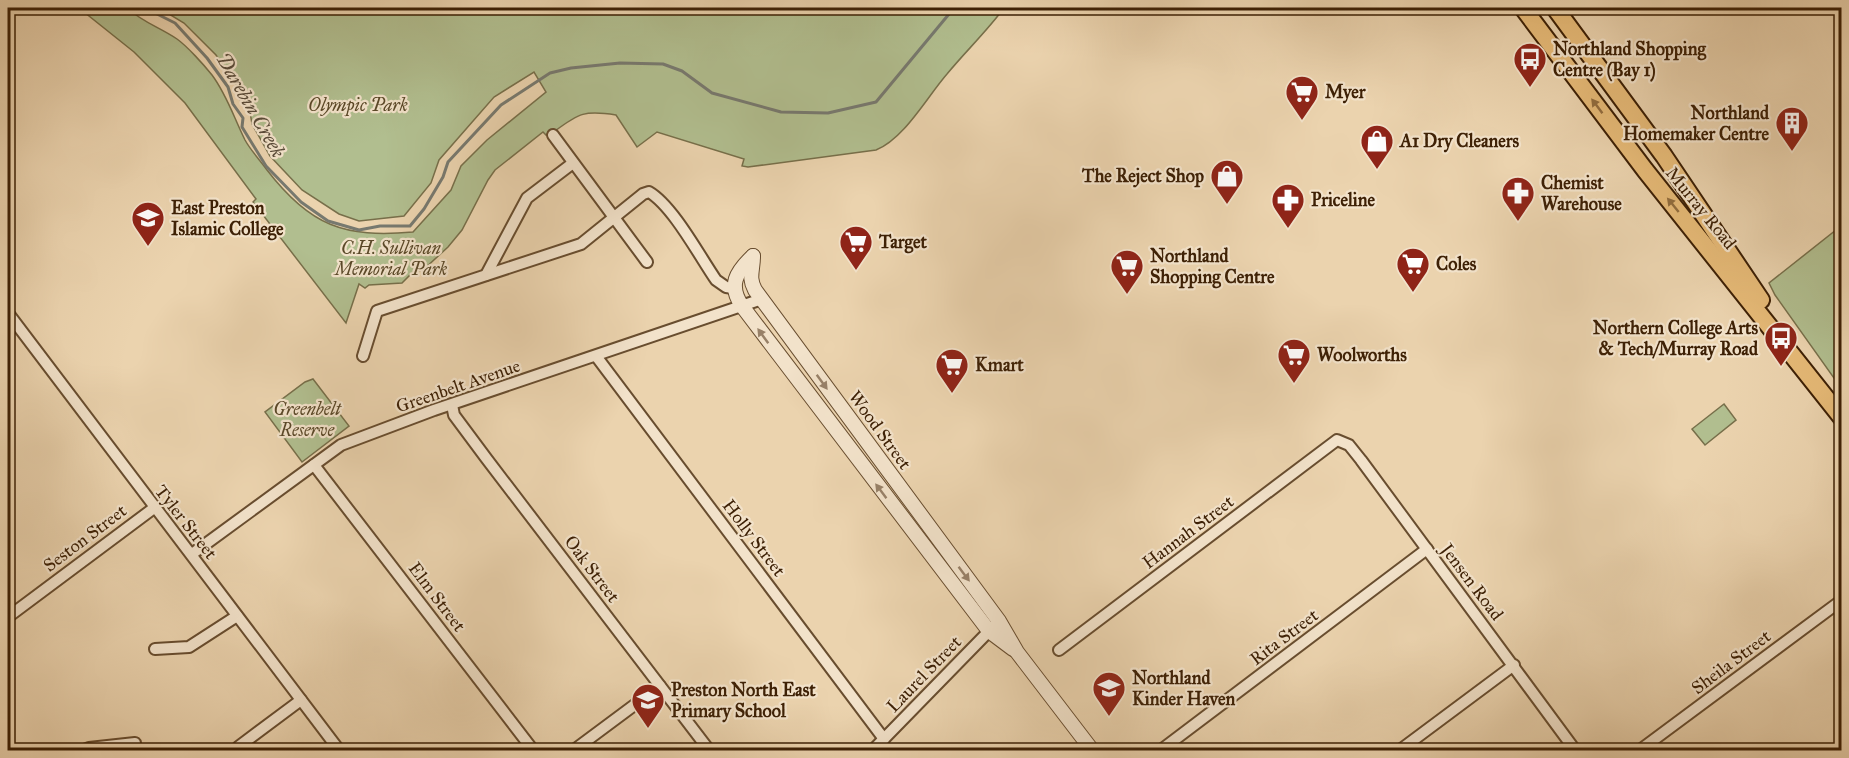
<svg xmlns="http://www.w3.org/2000/svg" width="1849" height="758" font-family="'IM FELL Great Primer',serif">
	<style>
		.green { fill: #b1be8f; stroke: #776f4a; stroke-width: 1.5 }
		.lines { fill: none; stroke-linecap: round; stroke-linejoin: round }
		.stream { stroke: #77796f; stroke-width: 3 }
		.minor-casing { stroke: #684d2f; stroke-width: 14 }
		.tertiary-casing { stroke: #684d2f; stroke-width: 16 }
		.primary-casing { stroke: #3d2005; stroke-width: 20 }
		.minor { stroke: #f2e2ca; stroke-width: 10 }
		.tertiary { stroke: #f2e2ca; stroke-width: 14 }
		.primary { stroke: #e6ba77; stroke-width: 16 }
		.oneway { fill: #926d3e }
		.oneway2 { fill: #988168 }
		.labels { text-anchor: middle; dominant-baseline: central; stroke-width: 4.5; stroke-linejoin: round; paint-order: stroke }
		.poi-label { font-size: 18px; font-weight: bold; fill: #3d2005; stroke: #f2e2ca; text-anchor: start }
		.park-label { font-size: 18px; font-style: italic; fill: #5a4828; stroke: #f2e2ca }
		.street-label { font-size: 18px; fill: #3d2005; stroke: #f2e2ca }
		.water-label { font-size: 20px; font-style: italic; fill: #5a4c3a; stroke: #f2e2ca }
	</style>
	<rect width="100%" height="100%" fill="#ebd3ae"/>
	<filter id="stains"><feTurbulence type="fractalNoise" baseFrequency=".00333" numOctaves="4"/><feColorMatrix values="0 0 0 0 .2 0 0 0 0 .09 0 0 0 0 .02 0 0 0 .5 -.17"/></filter>
	<radialGradient id="worn" r=".72"><stop offset=".6" stop-color="#630" stop-opacity="0"/><stop offset="1" stop-color="#630" stop-opacity=".3"/></radialGradient>
	<g class="green">
		<path d="M79,8h48c17,15 32,19 50,31 10,7 27,26 35,36 15,20 22,43 33,65 6,11 15,20 22,30 43,56 77,68 146,62l38,-42 10,-24 26,-26 59,-48 -12,-20 -40,25 -55,63 -8,23 -27,33 -45,5 -20,-7 -37,-24 -32,-34 -18,-32 -2,-12 -10,-12 -2,-13 -22,-32 -32,-32 -25,-15h845c-17,23 -38,43 -57,66 -20,23 -43,65 -71,76l-128,17 -6,-1 2,-7 -87,-27 -20,15 -21,-32c-31,-5 -37,-2 -61,16l-1,-1 -8,5 -3,-3 -48,38 -7,10 -26,50 -14,17 -25,23 -10,2 -11,11 -33,2 -4,3 -6,-4 -13,39 -93,-121 3,-3 -71,-96 -51,-51z"/>
		<path d="M1841,226v162l-66,-93 -6,-12z"/>
		<path d="M313,379l36,47 -47,36 -37,-50 40,-30z"/>
		<path d="M1724,404l12,16 -31,25 -13,-16z"/>
	</g>
	<g class="lines">
		<path class="stream" d="M145,8l30,15 32,35 21,29 5,17 10,14 -1,9 24,39 35,36 27,19 31,9 21,-4h30l14,-17 19,-32 5,-15 53,-57 49,-32 21,-5 49,-5 43,1 19,7 30,22 69,19 47,1 48,-11 78,-94"/>
		<defs>
			<g id="minor">
				<path d="M553,135l94,127"/>
				<path d="M486,275l41,-77 46,-35"/>
				<path d="M8,313l331,437"/>
				<path d="M363,356l14,-45 204,-67 62,-50 6,-2c24,14 51,65 67,88l10,7 7,1"/>
				<path d="M596,356l288,383"/>
				<path d="M452,405l2,10 32,43 223,292"/>
				<path d="M314,465l219,285"/>
				<path d="M192,554l149,-109 93,-35 328,-111"/>
				<path d="M8,617l146,-109"/>
				<path d="M155,649l34,-2 48,-31"/>
				<path d="M1059,650l278,-210 12,5 12,15 214,290"/>
				<path d="M238,747l63,-47"/>
				<path d="M84,750l5,-2 46,-5"/>
				<path d="M574,750l86,-64"/>
				<path d="M873,750l121,-124"/>
				<path d="M1161,750l266,-201"/>
				<path d="M1400,750l114,-85"/>
				<path d="M1640,750l202,-150"/>
			</g>
			<g id="tertiary">
				<path d="M753,256c0,15 -5,21 2,34l244,331 18,31 75,98"/>
				<path d="M753,256c-17,16 -25,29 -11,50l247,325 24,18"/>
			</g>
			<g id="primary">
				<path d="M1523,8l122,162 197,248"/>
				<path d="M1555,8l109,148 97,144"/>
			</g>
		</defs>
		<use href="#minor" class="minor-casing"/>
		<use href="#tertiary" class="tertiary-casing"/>
		<use href="#primary" class="primary-casing"/>
		<use href="#minor" class="minor"/>
		<use href="#tertiary" class="tertiary"/>
		<use href="#primary" class="primary"/>
	</g>
	<defs><path id="oneway-solid" d="M-6-.8H1V-3.2L6.5 0L1 3.2V.8H-6Z" transform="scale(1.5)"/></defs>
	<g class="oneway">
		<use href="#oneway-solid" transform="translate(1597 106) rotate(-127)"/>
		<use href="#oneway-solid" transform="translate(1673 205) rotate(-129)"/>
	</g>
	<g class="oneway2">
		<use href="#oneway-solid" transform="translate(763 336) rotate(-126)"/>
		<use href="#oneway-solid" transform="translate(822 382) rotate(54)"/>
		<use href="#oneway-solid" transform="translate(881 491) rotate(-127)"/>
		<use href="#oneway-solid" transform="translate(964 574) rotate(53)"/>
	</g>
	<defs>
		<symbol id="bus-pin" viewBox="-11 -11 22 30"><path d="M0 17L-7.5 6A9.5 9.5 0 1 1 7.5 6Z" fill="#8f2418" stroke="#f2e2ca"/><path d="M-5-6H5V4H4V6H2V4H-2V6H-4V4H-5ZM-3.5-4V0h7V-4ZM-3.5 1.2v1.5H-2V1.2ZM2 1.2v1.5H3.5V1.2Z" fill="#fff"/></symbol>
		<symbol id="supermarket-pin" viewBox="-11 -11 22 30"><path d="M0 17L-7.5 6A9.5 9.5 0 1 1 7.5 6Z" fill="#8f2418" stroke="#f2e2ca"/><path d="M-6-5.5h2.5l.6 2H6L4.5 2H-2.5L-4.4-4H-6ZM-1.5 3.2a1.3 1.3 0 1 0 .1 0ZM3 3.2a1.3 1.3 0 1 0 .1 0Z" fill="#fff"/></symbol>
		<symbol id="building-pin" viewBox="-11 -11 22 30"><path d="M0 17L-7.5 6A9.5 9.5 0 1 1 7.5 6Z" fill="#8f2418" stroke="#f2e2ca"/><path d="M-4-6H4V6H1V3H-1V6H-4ZM-2.5-4.3h1.7v1.8h-1.7ZM.8-4.3h1.7v1.8H.8ZM-2.5-1h1.7V.8h-1.7ZM.8-1h1.7V.8H.8Z" fill="#fff"/></symbol>
		<symbol id="shop-pin" viewBox="-11 -11 22 30"><path d="M0 17L-7.5 6A9.5 9.5 0 1 1 7.5 6Z" fill="#8f2418" stroke="#f2e2ca"/><path d="M-5-2.5h2.3a2.7 3.5 0 0 1 5.4 0H5L5.5 6h-11ZM-1.5-2.5h3a1.5 2.3 0 0 0-3 0Z" fill="#fff"/></symbol>
		<symbol id="pharmacy-pin" viewBox="-11 -11 22 30"><path d="M0 17L-7.5 6A9.5 9.5 0 1 1 7.5 6Z" fill="#8f2418" stroke="#f2e2ca"/><path d="M-2-6h4v4h4v4h-4v4h-4v-4h-4v-4h4Z" fill="#fff"/></symbol>
		<symbol id="school-pin" viewBox="-11 -11 22 30"><path d="M0 17L-7.5 6A9.5 9.5 0 1 1 7.5 6Z" fill="#8f2418" stroke="#f2e2ca"/><path d="M0-5L7-2L0 1L-7-2ZM-4 1L0 2.5L4 1V4Q0 6-4 4Z" fill="#fff"/></symbol>
	</defs>
	<g fill-rule="evenodd">
		<use href="#bus-pin" x="1511" y="40" width="38" height="52"/>
		<use href="#supermarket-pin" x="1283" y="73" width="38" height="52"/>
		<use href="#building-pin" x="1773" y="104" width="38" height="52"/>
		<use href="#shop-pin" x="1358" y="122" width="38" height="52"/>
		<use href="#shop-pin" x="1208" y="157" width="38" height="52"/>
		<use href="#pharmacy-pin" x="1499" y="174" width="38" height="52"/>
		<use href="#pharmacy-pin" x="1269" y="181" width="38" height="52"/>
		<use href="#school-pin" x="129" y="199" width="38" height="52"/>
		<use href="#supermarket-pin" x="837" y="223" width="38" height="52"/>
		<use href="#supermarket-pin" x="1394" y="245" width="38" height="52"/>
		<use href="#supermarket-pin" x="1108" y="247" width="38" height="52"/>
		<use href="#bus-pin" x="1762" y="319" width="38" height="52"/>
		<use href="#supermarket-pin" x="1275" y="336" width="38" height="52"/>
		<use href="#supermarket-pin" x="933" y="346" width="38" height="52"/>
		<use href="#school-pin" x="1090" y="669" width="38" height="52"/>
		<use href="#school-pin" x="629" y="681" width="38" height="52"/>
	</g>
	<g class="labels">
		<g class="poi-label">
			<text x="1553" y="49">Northland Shopping<tspan x="1553" dy="21">Centre (Bay 1)</tspan></text>
			<text x="1325" y="92">Myer</text>
			<text x="1769" y="113" text-anchor="end">Northland<tspan x="1769" dy="21">Homemaker Centre</tspan></text>
			<text x="1400" y="141">A1 Dry Cleaners</text>
			<text x="1204" y="176" text-anchor="end">The Reject Shop</text>
			<text x="1541" y="183">Chemist<tspan x="1541" dy="21">Warehouse</tspan></text>
			<text x="1311" y="200">Priceline</text>
			<text x="171" y="208">East Preston<tspan x="171" dy="21">Islamic College</tspan></text>
			<text x="879" y="242">Target</text>
			<text x="1150" y="256">Northland<tspan x="1150" dy="21">Shopping Centre</tspan></text>
			<text x="1436" y="264">Coles</text>
			<text x="1758" y="328" text-anchor="end">Northern College Arts<tspan x="1758" dy="21">&amp; Tech/Murray Road</tspan></text>
			<text x="1317" y="355">Woolworths</text>
			<text x="975" y="365">Kmart</text>
			<text x="1132" y="678">Northland<tspan x="1132" dy="21">Kinder Haven</tspan></text>
			<text x="671" y="690">Preston North East<tspan x="671" dy="21">Primary School</tspan></text>
		</g>
		<g class="park-label">
			<text x="358" y="105">Olympic Park</text>
			<text x="391" y="248">C.H. Sullivan<tspan x="391" dy="21">Memorial Park</tspan></text>
			<text x="307" y="409">Greenbelt<tspan x="307" dy="21">Reserve</tspan></text>
		</g>
		<g class="street-label">
			<text transform="translate(1701 208) rotate(51)">Murray Road</text>
			<text transform="translate(458 386) rotate(-19)">Greenbelt Avenue</text>
			<text transform="translate(880 430) rotate(54)">Wood Street</text>
			<text transform="translate(186 522) rotate(52)">Tyler Street</text>
			<text transform="translate(1188 532) rotate(-37)">Hannah Street</text>
			<text transform="translate(85 538) rotate(-37)">Seston Street</text>
			<text transform="translate(754 538) rotate(53)">Holly Street</text>
			<text transform="translate(592 569) rotate(53)">Oak Street</text>
			<text transform="translate(1472 582) rotate(53)">Jensen Road</text>
			<text transform="translate(437 597) rotate(53)">Elm Street</text>
			<text transform="translate(1284 637) rotate(-37)">Rita Street</text>
			<text transform="translate(1731 662) rotate(-37)">Sheila Street</text>
			<text transform="translate(924 674) rotate(-46)">Laurel Street</text>
		</g>
		<g class="water-label">
			<text transform="translate(251 105) rotate(60)">Darebin Creek</text>
		</g>
	</g>
	<rect width="1849" height="758" fill="none" stroke="#ebd3ae" stroke-width="30"/>
	<rect x="9" y="9" width="1831" height="740" fill="none" stroke="#3d2005" stroke-width="3"/>
	<rect x="15" y="15" width="1819" height="728" fill="none" stroke="#3d2005" stroke-width="1.5"/>
	<rect width="100%" height="100%" filter="url(#stains)"/>
	<rect width="100%" height="100%" fill="url(#worn)"/>
</svg>
